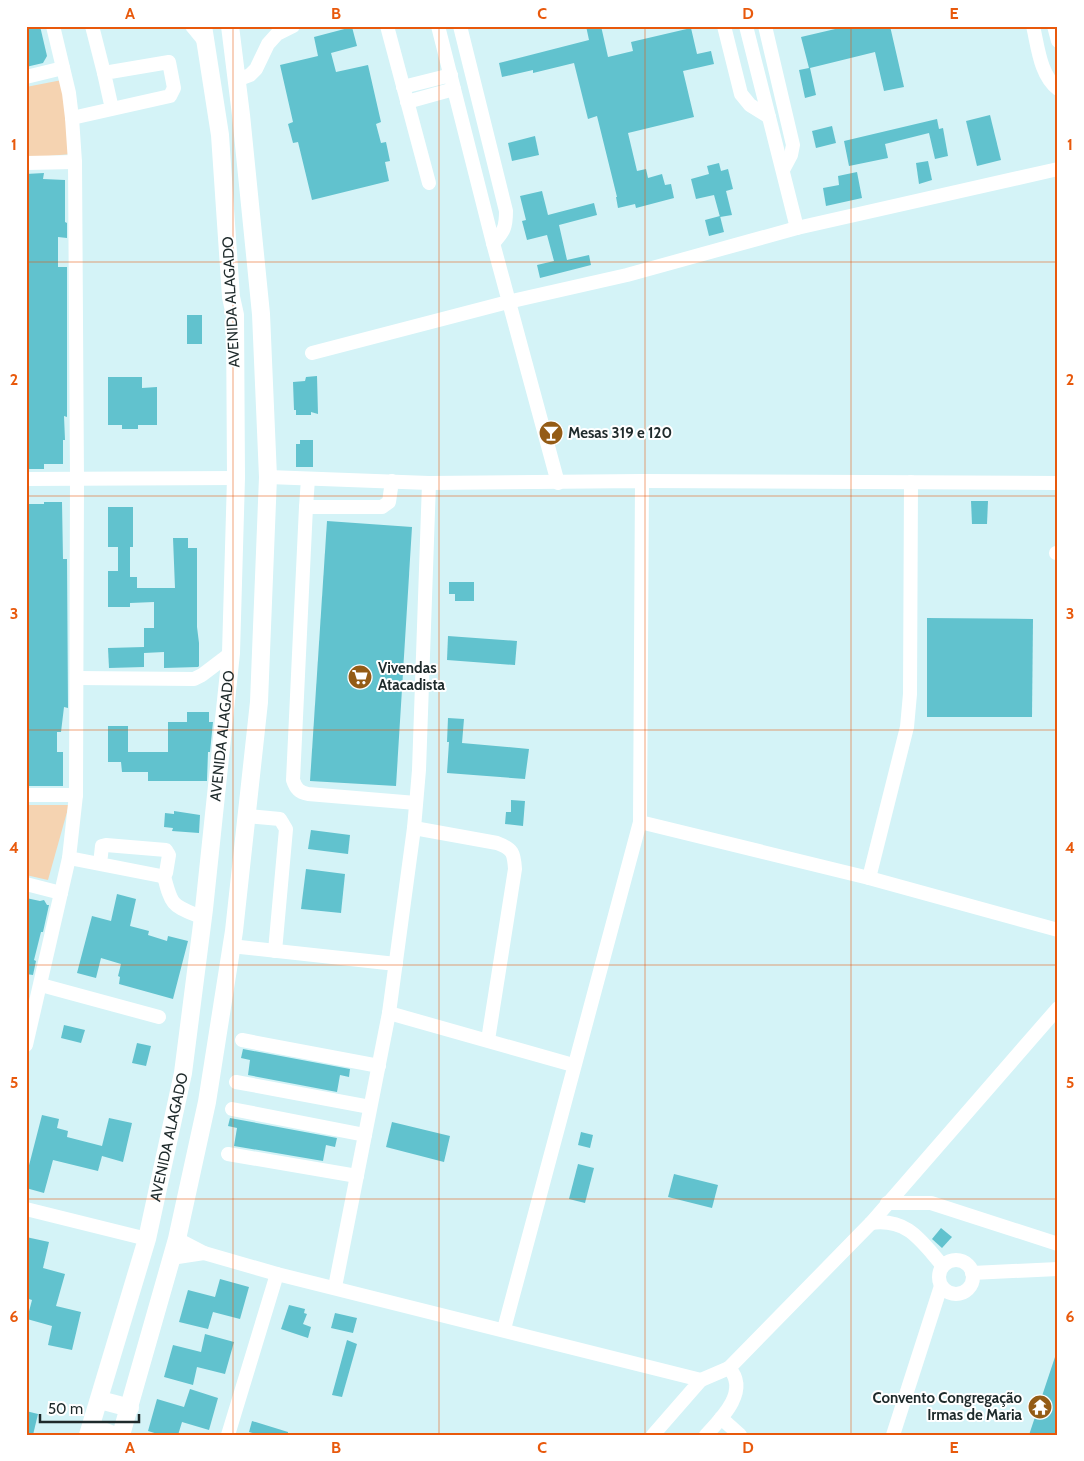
<svg xmlns="http://www.w3.org/2000/svg" width="1084" height="1461" font-family="Cabin,sans-serif">
	<style>
		.green { fill: #f5d3b1 }
		.building { fill: #61c2ce }
		.lines { fill: none; stroke-linecap: round; stroke-linejoin: round }
		.minor { stroke: #fff; stroke-width: 14 }
		.major { stroke: #fff; stroke-width: 18 }
		.grid { fill: none; stroke: #e8590c; stroke-width: 1; stroke-opacity: 0.55 }
		.labels { text-anchor: middle; dominant-baseline: central; stroke-width: 4; stroke-linejoin: round; paint-order: stroke }
		.street-label { font-size: 15px; fill: #1e2a2b; stroke: #fff }
		.poi-label { font-size: 15px; font-weight: bold; fill: #1e2a2b; stroke: #fff; text-anchor: start }
		.neatline { fill: none; stroke: #e8590c; stroke-width: 2 }
		.grid-label { font-size: 16px; text-anchor: middle; font-weight: bold; fill: #e8590c }
	</style>
	<rect width="100%" height="100%" fill="#d4f3f7"/>
	<g class="green">
		<path d="M62,80l9,74 -45,4v-71z"/>
		<path d="M26,805h43l-21,75 -22,-5z"/>
	</g>
	<g class="building">
		<path d="M26,26h14l7,30 -4,7 -17,4z"/>
		<path d="M586,26h15l7,31 25,-6 -2,-9 60,-14 6,26 14,-3 3,13 -31,7 11,46 -66,16 9,38 9,-2 2,9 14,-4 3,11 6,-1 3,14 -38,10 -1,-4 -17,4 -2,-11h1l-20,-81 -9,3 -14,-56 -41,10v-3l-31,7 -3,-14 90,-23z"/>
		<path d="M848,26h42l14,61 -20,4 -9,-39 -65,16 6,27 -11,3 -6,-28 10,-2 -8,-31z"/>
		<path d="M352,27l5,19 -26,7 5,19 32,-7 13,57 -5,2 5,19 5,-1 4,19 -5,1 4,19 -77,19 -14,-58 -5,1 -5,-19 5,-2 -13,-57 38,-9 -4,-19z"/>
		<path d="M990,115l11,45 -24,6 -11,-45z"/>
		<path d="M937,119l2,10 4,-1 5,28 -13,3 -6,-26 -44,11 3,14 -39,8 -5,-25z"/>
		<path d="M832,126l4,17 -20,5 -4,-17z"/>
		<path d="M535,136l4,19 -27,6 -4,-18z"/>
		<path d="M928,161l4,19 -13,4 -3,-21z"/>
		<path d="M719,163l2,8 7,-2 5,20 -7,2 6,24 -12,2 -6,-22 -18,4 -5,-20 18,-5 -2,-8z"/>
		<path d="M857,172l5,26 -36,8 -3,-18 16,-3 -1,-9z"/>
		<path d="M44,173l-1,6 22,1v42l2,1v15l-9,-1v30h9v150l-3,-1 1,24h-2v24h-19v5h-15l-1,-5h-2v-290z"/>
		<path d="M542,191l6,24 46,-12 3,12 -38,10 8,35 22,-5 2,10 -51,13 -3,-13 17,-4 -7,-26 -20,5 -5,-19 4,-1 -6,-24z"/>
		<path d="M720,216l4,16 -15,4 -4,-16z"/>
		<rect x="187" y="315" width="15" height="29"/>
		<path d="M317,376l1,38 -7,-2v3h-15v-5h-2l-1,-28 12,-1 1,-4z"/>
		<path d="M108,377h34v11l15,-1v38h-19v4h-16v-4h-14z"/>
		<path d="M300,440h13v27h-17v-23h4z"/>
		<path d="M971,501h17l-1,23h-15z"/>
		<path d="M44,502h18l1,57h4l1,149 -4,-1 -3,25h-4v20h6v34h-37v-282h18z"/>
		<path d="M108,507h25v40h-3v30h7v11h38l-2,-50h15v10h9v79l2,16v23l-1,1 -34,1v-16l-20,1v-25h10v-26l-24,1v4h-22v-36h10v-24h-10z"/>
		<path d="M327,521l85,6 -16,259 -86,-5z"/>
		<path d="M449,582h25v19h-19v-7h-6z"/>
		<path d="M927,618l106,1 -1,98h-105z"/>
		<path d="M448,636l69,5 -2,24 -68,-5z"/>
		<path d="M144,647v20l-35,1 -1,-20z"/>
		<path d="M187,712h22v10h4l-3,30h-2l-1,29h-59v-9h-26l-1,-10h-13v-36h20v26h40v-30h19z"/>
		<path d="M448,718l16,1 -2,24 67,6 -4,30 -78,-6 2,-31h-2z"/>
		<path d="M511,800l14,1 -2,25 -18,-2 1,-12h5z"/>
		<path d="M174,811l26,4 -1,18 -27,-2 1,-3 -9,-1 1,-14 9,1z"/>
		<path d="M311,830l39,5 -2,19 -40,-5z"/>
		<path d="M306,869l39,5 -4,39 -40,-4z"/>
		<path d="M117,894l19,5 -6,27 19,5 -1,4 19,6 1,-5 20,5 -15,58 -54,-15 1,-7 -2,-1 3,-12 -20,-6 -5,20 -19,-5 15,-57 19,5z"/>
		<path d="M26,898l14,3 4,-1 3,5h2l-6,27h-2l-7,28 2,1 -3,14 -7,-1z"/>
		<path d="M64,1025l21,5 -4,13 -20,-5z"/>
		<path d="M137,1043l14,3 -5,20 -14,-3z"/>
		<path d="M243,1049l107,20 -1,8 -9,-2 -3,17 -89,-17 2,-15 -9,-2z"/>
		<path d="M42,1115l17,4 -2,9 11,3 -1,6 35,9 7,-28 23,5 -9,39 -21,-6 -4,15 -45,-11 -9,33 -18,-5v-11z"/>
		<path d="M230,1118l107,20 -2,9 -9,-2 -3,16 -89,-15 3,-18 -9,-2z"/>
		<path d="M392,1122l58,14 -6,26 -58,-15z"/>
		<path d="M581,1132l12,3 -3,13 -12,-3z"/>
		<path d="M578,1164l16,4 -9,35 -16,-4z"/>
		<path d="M674,1174l44,11 -6,23 -44,-11z"/>
		<path d="M941,1228l11,9 -10,11 -10,-9z"/>
		<path d="M26,1237l23,5 -6,26 22,6 -9,32 25,6 -9,38 -24,-5 4,-19 -25,-7 5,-19 -6,-2z"/>
		<path d="M220,1279l29,8 -9,32 -27,-7 -5,17 -29,-7 9,-32 27,7z"/>
		<path d="M289,1305l16,4 -1,4 3,1 -4,10 8,3 -3,11 -27,-9z"/>
		<path d="M335,1313l22,5 -4,15 -22,-5z"/>
		<path d="M205,1334l29,8 -9,32 -28,-7 -4,18 -29,-8 9,-32 28,7z"/>
		<path d="M347,1340l10,4 -15,53 -10,-2z"/>
		<path d="M1056,1354h2v81h-29z"/>
		<path d="M190,1389l28,9 -9,32 -27,-8 -4,13h-17l-13,-4 9,-32 27,8z"/>
		<path d="M26,1411l12,3 -5,21h-7z"/>
		<path d="M252,1421l36,11v3h-28l-11,-3z"/>
	</g>
	<g class="lines">
		<g class="minor">
			<path d="M92,26l12,47"/>
			<path d="M192,26l14,17"/>
			<path d="M387,26l42,157"/>
			<path d="M438,26l55,217 65,240"/>
			<path d="M460,26l46,185c0,16 -2,21 -13,32"/>
			<path d="M724,26l17,68 9,11 19,12"/>
			<path d="M746,26l51,202"/>
			<path d="M765,26l28,119 -2,10 -8,15"/>
			<path d="M1033,26c5,21 7,49 25,63"/>
			<path d="M1054,26l4,15"/>
			<path d="M26,77l37,-9"/>
			<path d="M237,80l13,-5 6,-6 12,-25 9,-10 16,-8"/>
			<path d="M403,87l48,-12"/>
			<path d="M407,102l47,-13"/>
			<path d="M72,118l98,-22 4,-8 -5,-26 -65,11 8,36"/>
			<path d="M26,163l49,-1"/>
			<path d="M312,353l196,-51 119,-27 170,-47 261,-59"/>
			<path d="M268,477l161,6 213,-2 -2,341 -136,507"/>
			<path d="M26,479l210,-1"/>
			<path d="M392,481l-3,21 -7,5h-76l-13,273c3,9 6,12 15,14l108,9"/>
			<path d="M642,481l416,2"/>
			<path d="M306,507l2,-28"/>
			<path d="M1056,553h2"/>
			<path d="M77,678l117,1 8,-4 29,-22"/>
			<path d="M26,795h50"/>
			<path d="M247,816l33,3 6,10 -11,122"/>
			<path d="M640,822l229,56 189,52"/>
			<path d="M414,828l83,15c16,6 17,10 18,26l-27,171"/>
			<path d="M69,858l92,18 5,-3 3,-18 -3,-5 -60,-5 -4,1 -2,18"/>
			<path d="M164,876c8,32 9,29 39,42"/>
			<path d="M869,878l38,-151 3,-33 1,-212"/>
			<path d="M26,884l35,9"/>
			<path d="M231,946l165,18"/>
			<path d="M41,985l118,32"/>
			<path d="M389,1013l184,52"/>
			<path d="M242,1040l137,26"/>
			<path d="M26,1045l43,-187 7,-63 1,-315 -2,-318 -3,-44 -3,-25 -16,-67"/>
			<path d="M236,1082l134,25"/>
			<path d="M232,1109l133,26"/>
			<path d="M228,1154l129,22"/>
			<path d="M887,1203h44l127,41"/>
			<path d="M26,1209l121,30"/>
			<path d="M871,1223c37,-5 50,18 72,43"/>
			<path d="M177,1239l27,14 73,21 424,106 -48,55"/>
			<path d="M171,1258l33,-5"/>
			<circle cx="956" cy="1277" r="17"/>
			<path d="M972,1273l86,-4"/>
			<path d="M335,1287l54,-274 25,-185 5,-58 10,-287"/>
			<path d="M729,1368l142,-145 187,-215"/>
			<path d="M701,1380l28,-12c21,23 -8,51 -23,67"/>
			<path d="M721,1418l19,17"/>
			<path d="M228,1435l49,-161"/>
			<path d="M893,1435l48,-149"/>
		</g>
		<g class="major">
			<path d="M100,1400l30,8"/>
			<path d="M91,1426l22,9"/>
			<path id="s1" d="M88,1435l59,-196 36,-166 21,-164 27,-256 5,-175 -1,-163 -4,-18 -11,-162 -17,-109"/>
			<path d="M121,1435l56,-196 30,-137 27,-171 25,-229 9,-225 -7,-163 -20,-199 -11,-89"/>
		</g>
	</g>
	<path class="grid" d="M233,26v1409M439,26v1409M645,26v1409M851,26v1409M26,262h1032M26,496h1032M26,730h1032M26,965h1032M26,1199h1032"/>
	<defs>
		<symbol id="bar-disc" viewBox="-11 -11 22 22"><circle r="9.5" fill="#945c16" stroke="#fff"/><path d="M-6-5H6L.8 .8V4.5H3.5V6h-7V4.5H-.8V.8Z" fill="#fff"/></symbol>
		<symbol id="supermarket-disc" viewBox="-11 -11 22 22"><circle r="9.5" fill="#945c16" stroke="#fff"/><path d="M-6-5.5h2.5l.6 2H6L4.5 2H-2.5L-4.4-4H-6ZM-1.5 3.2a1.3 1.3 0 1 0 .1 0ZM3 3.2a1.3 1.3 0 1 0 .1 0Z" fill="#fff"/></symbol>
		<symbol id="temple-disc" viewBox="-11 -11 22 22"><circle r="9.5" fill="#945c16" stroke="#fff"/><path d="M0-6L5-2H3V0L6.5 2.5H4V6H1.5V3h-3V6H-4V2.5H-6.5L-3 0V-2H-5Z" fill="#fff"/></symbol>
	</defs>
	<g fill-rule="evenodd">
		<use href="#bar-disc" x="537" y="419" width="28" height="28"/>
		<use href="#supermarket-disc" x="346" y="663" width="28" height="28"/>
		<use href="#temple-disc" x="1026" y="1393" width="28" height="28"/>
	</g>
	<g class="labels">
		<g class="street-label">
			<text transform="translate(231 302) rotate(-93)">AVENIDA ALAGADO</text>
			<text stroke="none"><textPath href="#s1" startOffset="714">AVENIDA ALAGADO</textPath></text>
			<text stroke="none"><textPath href="#s1" startOffset="309">AVENIDA ALAGADO</textPath></text>
		</g>
		<g class="poi-label">
			<text x="568" y="433">Mesas 319 e 120</text>
			<text x="378" y="668">Vivendas<tspan x="378" dy="17">Atacadista</tspan></text>
			<text x="1022" y="1398" text-anchor="end">Convento Congregação<tspan x="1022" dy="17">Irmas de Maria</tspan></text>
		</g>
	</g>
	<rect width="1084" height="1461" fill="none" stroke="#ffffff" stroke-width="55"/>
	<path d="M40 1414v8h99v-8" fill="none" stroke="#1e2a2b" stroke-width="2.5"/>
	<text x="48" y="1414" font-size="15" fill="#1e2a2b" stroke="#ffffff" stroke-width="4" paint-order="stroke">50 m</text>
	<rect x="28" y="28" width="1028" height="1406" class="neatline"/>
	<g class="grid-label">
		<text x="130" y="19">A</text>
		<text x="336" y="19">B</text>
		<text x="542" y="19">C</text>
		<text x="748" y="19">D</text>
		<text x="954" y="19">E</text>
		<text x="14" y="150">1</text>
		<text x="1070" y="150">1</text>
		<text x="14" y="385">2</text>
		<text x="1070" y="385">2</text>
		<text x="14" y="619">3</text>
		<text x="1070" y="619">3</text>
		<text x="14" y="853">4</text>
		<text x="1070" y="853">4</text>
		<text x="14" y="1088">5</text>
		<text x="1070" y="1088">5</text>
		<text x="14" y="1322">6</text>
		<text x="1070" y="1322">6</text>
		<text x="130" y="1453">A</text>
		<text x="336" y="1453">B</text>
		<text x="542" y="1453">C</text>
		<text x="748" y="1453">D</text>
		<text x="954" y="1453">E</text>
	</g>
</svg>
